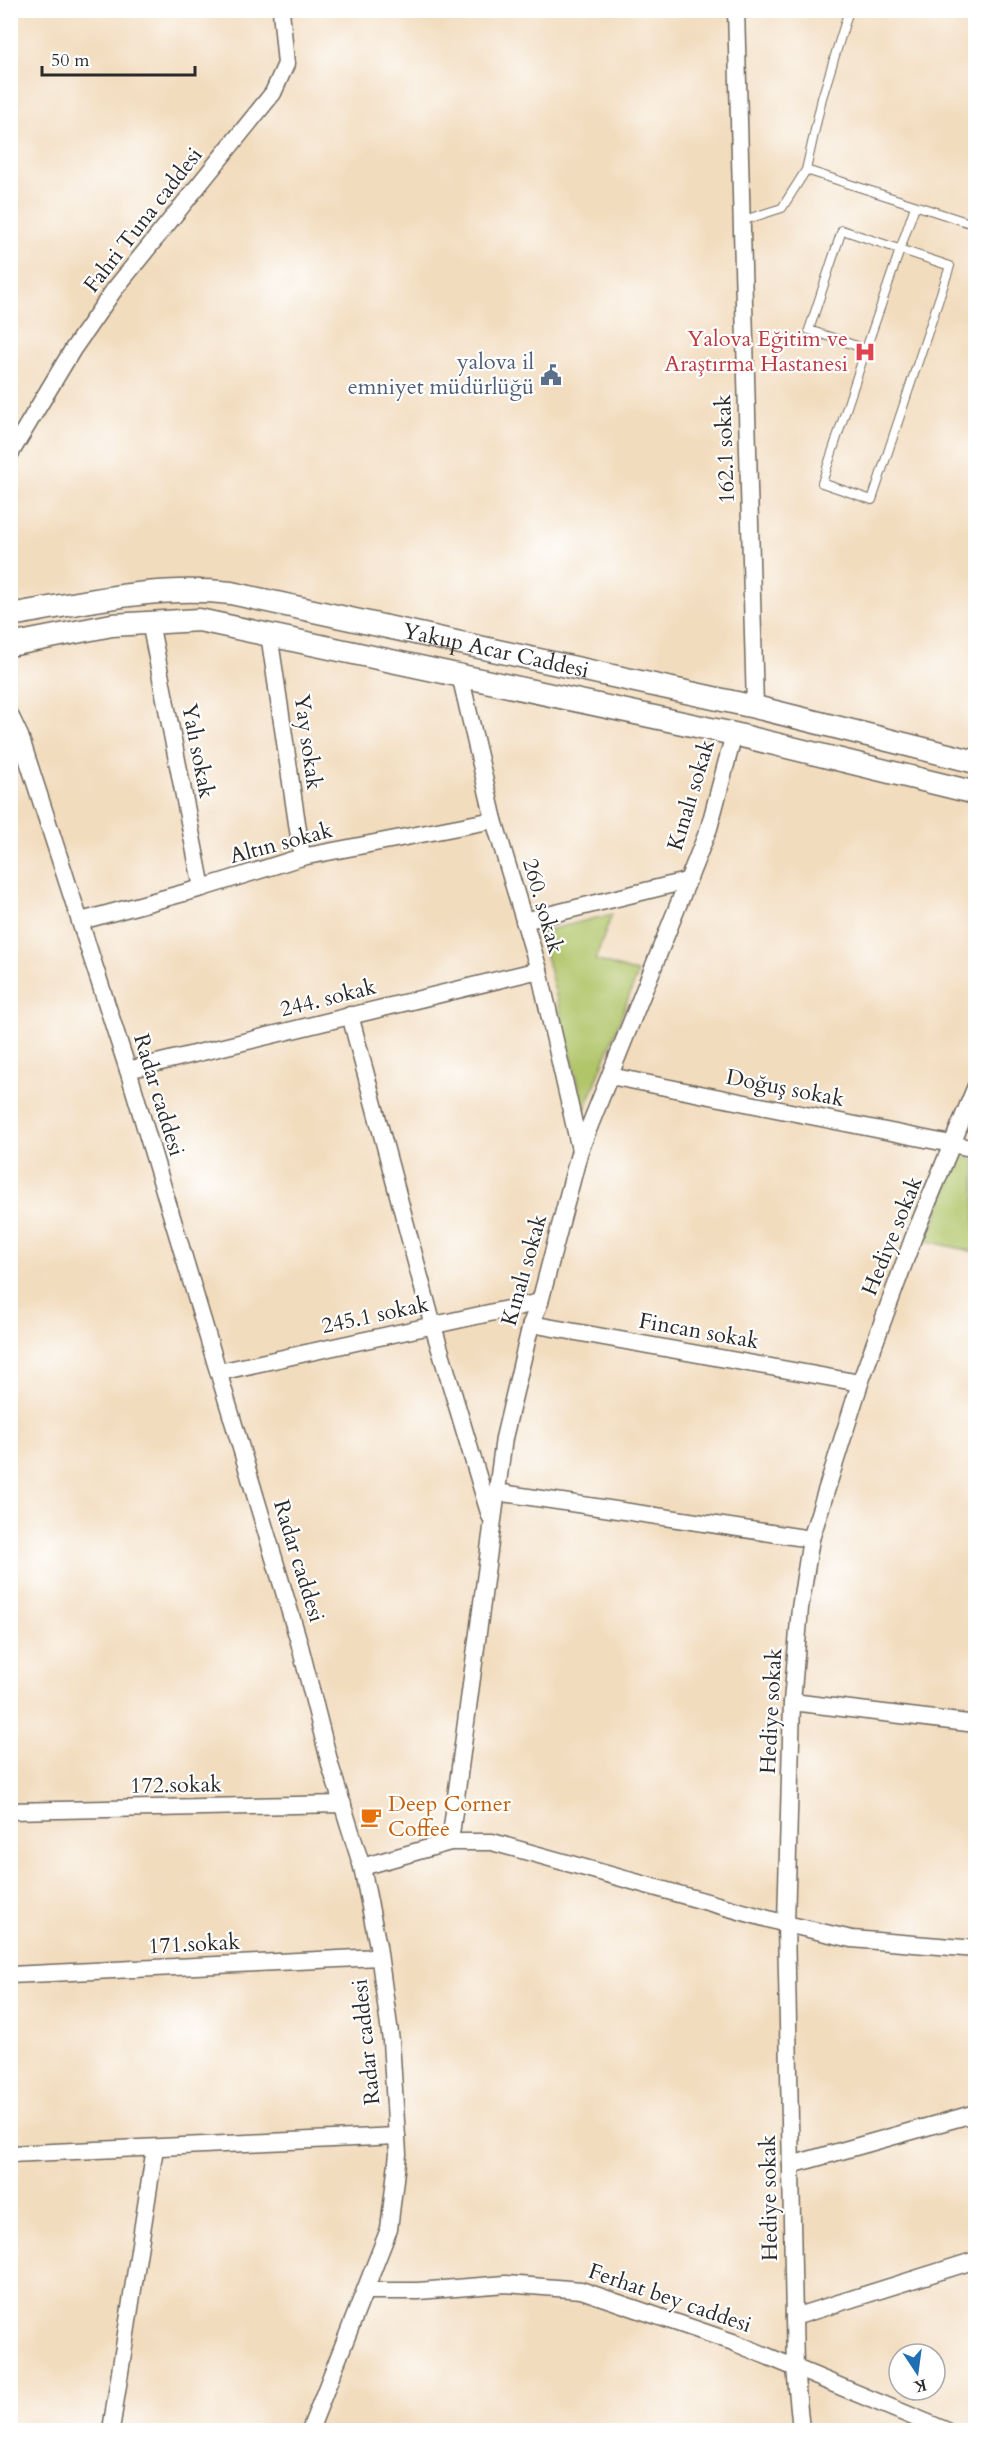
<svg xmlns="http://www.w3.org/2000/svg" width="986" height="2441" font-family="Cardo,serif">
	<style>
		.green { fill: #b0c468; stroke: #6e784a; stroke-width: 1.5 }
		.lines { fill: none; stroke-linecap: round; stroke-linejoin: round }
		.lane-casing { stroke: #71695e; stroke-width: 10 }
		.street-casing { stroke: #71695e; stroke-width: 19 }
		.secondary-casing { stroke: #71695e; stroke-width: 25 }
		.lane { stroke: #fff; stroke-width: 8 }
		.street { stroke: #fff; stroke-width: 16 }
		.secondary { stroke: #fff; stroke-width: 22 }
		.labels { text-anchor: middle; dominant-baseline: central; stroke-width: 4.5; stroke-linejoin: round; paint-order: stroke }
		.street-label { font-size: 22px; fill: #2b2b2b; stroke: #fff }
		.health-label { font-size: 22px; fill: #be3a42; stroke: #fff; text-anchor: end }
		.service-label { font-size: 22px; fill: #4e5e75; stroke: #fff; text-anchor: end }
		.food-label { font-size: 22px; fill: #c56008; stroke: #fff; text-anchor: start }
	</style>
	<rect width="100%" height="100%" fill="#fff"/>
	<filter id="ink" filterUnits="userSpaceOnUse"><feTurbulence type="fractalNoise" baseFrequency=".0167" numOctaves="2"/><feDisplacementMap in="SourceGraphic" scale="12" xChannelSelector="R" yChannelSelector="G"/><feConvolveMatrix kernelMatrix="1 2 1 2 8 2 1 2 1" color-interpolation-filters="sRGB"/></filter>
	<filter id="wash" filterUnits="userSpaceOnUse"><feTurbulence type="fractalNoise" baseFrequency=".008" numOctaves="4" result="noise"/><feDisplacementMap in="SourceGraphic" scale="24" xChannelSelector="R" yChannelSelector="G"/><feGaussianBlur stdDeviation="1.35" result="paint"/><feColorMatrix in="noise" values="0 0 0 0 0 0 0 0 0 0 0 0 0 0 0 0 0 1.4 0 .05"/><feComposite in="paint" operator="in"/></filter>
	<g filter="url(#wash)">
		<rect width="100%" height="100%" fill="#f2dcbe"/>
		<g class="green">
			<path d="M612,914l-17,46 43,13 -53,137 -45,-178z"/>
			<path d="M960,1156l15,3v93l-48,-11z"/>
		</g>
	</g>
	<g filter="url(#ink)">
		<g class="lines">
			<defs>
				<g id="lane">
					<path d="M806,170l170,55"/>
					<path d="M741,221l41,-13 24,-38 16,-72 27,-88"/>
					<path d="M842,230l108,36 -78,234 -50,-17 44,-134 -57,-19z"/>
					<path d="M866,349l49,-143"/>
				</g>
				<g id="street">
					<path d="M736,10l19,697"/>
					<path d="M10,454l63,-105 41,-59 159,-197 13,-29 -5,-54"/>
					<path d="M150,622l52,266"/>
					<path d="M269,634l33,223"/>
					<path d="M460,675l34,145 45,150 41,180"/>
					<path d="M10,715l10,21 108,334 171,572 32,126 31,99 16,79 13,95 7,113 -9,75 -79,201"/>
					<path d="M81,921l121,-33 100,-31 192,-37"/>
					<path d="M524,921l162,-40"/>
					<path d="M350,1015l83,311 57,190"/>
					<path d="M128,1070l411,-100"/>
					<path d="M610,1076l366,73"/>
					<path d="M531,1324l329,59"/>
					<path d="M219,1372l321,-70"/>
					<path d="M496,1492l315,47"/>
					<path d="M792,1702l184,22"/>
					<path d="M10,1811l333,-7"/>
					<path d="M450,1842l54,-404 27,-114 9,-22 40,-152 129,-322 25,-94"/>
					<path d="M362,1867l88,-25h42l294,82 66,15 124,10"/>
					<path d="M10,1975l369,-18"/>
					<path d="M10,2154l387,-18"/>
					<path d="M791,2165l185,-52"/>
					<path d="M365,2291h53l88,-7 75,6 152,52 212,88"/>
					<path d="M794,2317l182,-57"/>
					<path d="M111,2430l44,-282"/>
					<path d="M801,2430l-6,-62 -9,-444 6,-222 8,-94 11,-69 49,-156 54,-147 62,-150"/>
				</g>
				<g id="secondary">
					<path id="s1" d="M10,615c73,-12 147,-31 221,-22l524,114 221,55"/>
					<path d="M10,645l102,-20 87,-5 535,114 242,59"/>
				</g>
			</defs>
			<use href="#lane" class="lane-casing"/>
			<use href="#street" class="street-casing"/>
			<use href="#secondary" class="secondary-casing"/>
			<use href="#lane" class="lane"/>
			<use href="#street" class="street"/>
			<use href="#secondary" class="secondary"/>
		</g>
	</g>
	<defs>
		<symbol id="hospital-bare" viewBox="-9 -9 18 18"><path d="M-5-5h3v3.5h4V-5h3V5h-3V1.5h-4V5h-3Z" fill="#e0444e" stroke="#fff" stroke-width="2.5" paint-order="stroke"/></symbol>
		<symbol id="civic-bare" viewBox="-9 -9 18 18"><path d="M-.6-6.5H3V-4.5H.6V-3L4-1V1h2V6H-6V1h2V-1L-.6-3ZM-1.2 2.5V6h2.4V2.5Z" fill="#5c6f8a" stroke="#fff" stroke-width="2.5" paint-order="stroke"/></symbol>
		<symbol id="cafe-bare" viewBox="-9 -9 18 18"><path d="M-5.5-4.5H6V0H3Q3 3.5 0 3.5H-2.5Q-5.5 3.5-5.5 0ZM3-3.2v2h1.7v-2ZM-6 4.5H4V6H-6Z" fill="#e8710a" stroke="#fff" stroke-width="2.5" paint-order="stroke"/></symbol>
	</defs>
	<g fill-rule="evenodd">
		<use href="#hospital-bare" x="850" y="337" width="30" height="30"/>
		<use href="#civic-bare" x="536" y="360" width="30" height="30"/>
		<use href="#cafe-bare" x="356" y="1802" width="30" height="30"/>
	</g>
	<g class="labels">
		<g class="street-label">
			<text transform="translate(143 220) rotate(-52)">Fahri Tuna caddesi</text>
			<text transform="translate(725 449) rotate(-92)">162.1 sokak</text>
			<text stroke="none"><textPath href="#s1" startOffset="494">Yakup Acar Caddesi</textPath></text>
			<text transform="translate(308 742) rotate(82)">Yay sokak</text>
			<text transform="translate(198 751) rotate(79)">Yalı sokak</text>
			<text transform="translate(691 795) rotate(-73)">Kınalı sokak</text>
			<text transform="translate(281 843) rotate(-15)">Altın sokak</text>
			<text transform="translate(543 906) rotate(74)">260. sokak</text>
			<text transform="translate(328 998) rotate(-14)">244. sokak</text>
			<text transform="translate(785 1088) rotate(11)">Doğuş sokak</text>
			<text transform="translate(159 1095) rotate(73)">Radar caddesi</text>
			<text transform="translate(892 1236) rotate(-68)">Hediye sokak</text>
			<text transform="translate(524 1270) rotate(-74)">Kınalı sokak</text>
			<text transform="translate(375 1315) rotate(-12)">245.1 sokak</text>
			<text transform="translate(699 1331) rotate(10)">Fincan sokak</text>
			<text transform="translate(299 1561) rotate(73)">Radar caddesi</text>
			<text transform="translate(771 1711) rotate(-87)">Hediye sokak</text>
			<text transform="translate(176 1785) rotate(-1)">172.sokak</text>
			<text transform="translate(194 1944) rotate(-3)">171.sokak</text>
			<text transform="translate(366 2042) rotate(-96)">Radar caddesi</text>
			<text transform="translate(769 2198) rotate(-91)">Hediye sokak</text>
			<text transform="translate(670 2298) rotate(19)">Ferhat bey caddesi</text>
		</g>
		<g class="health-label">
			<text x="848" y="339">Yalova Eğitim ve<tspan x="848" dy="25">Araştırma Hastanesi</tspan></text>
		</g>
		<g class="service-label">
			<text x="534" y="362">yalova il<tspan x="534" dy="25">emniyet müdürlüğü</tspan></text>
		</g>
		<g class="food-label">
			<text x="388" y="1804">Deep Corner<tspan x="388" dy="25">Coffee</tspan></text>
		</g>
	</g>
	<rect width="986" height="2441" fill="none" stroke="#fff" stroke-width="36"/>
	<g transform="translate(917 2372) rotate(167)"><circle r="28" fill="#ffffff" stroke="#aaaaaa" stroke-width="1.5"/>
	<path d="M0-4.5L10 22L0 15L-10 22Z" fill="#1f6fb2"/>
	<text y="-9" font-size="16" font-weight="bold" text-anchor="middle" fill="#2b2b2b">K</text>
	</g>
	<path d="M42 66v9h153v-9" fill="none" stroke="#2b2b2b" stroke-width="3"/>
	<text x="51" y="66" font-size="18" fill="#2b2b2b" stroke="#ffffff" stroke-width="4.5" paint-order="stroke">50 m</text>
</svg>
